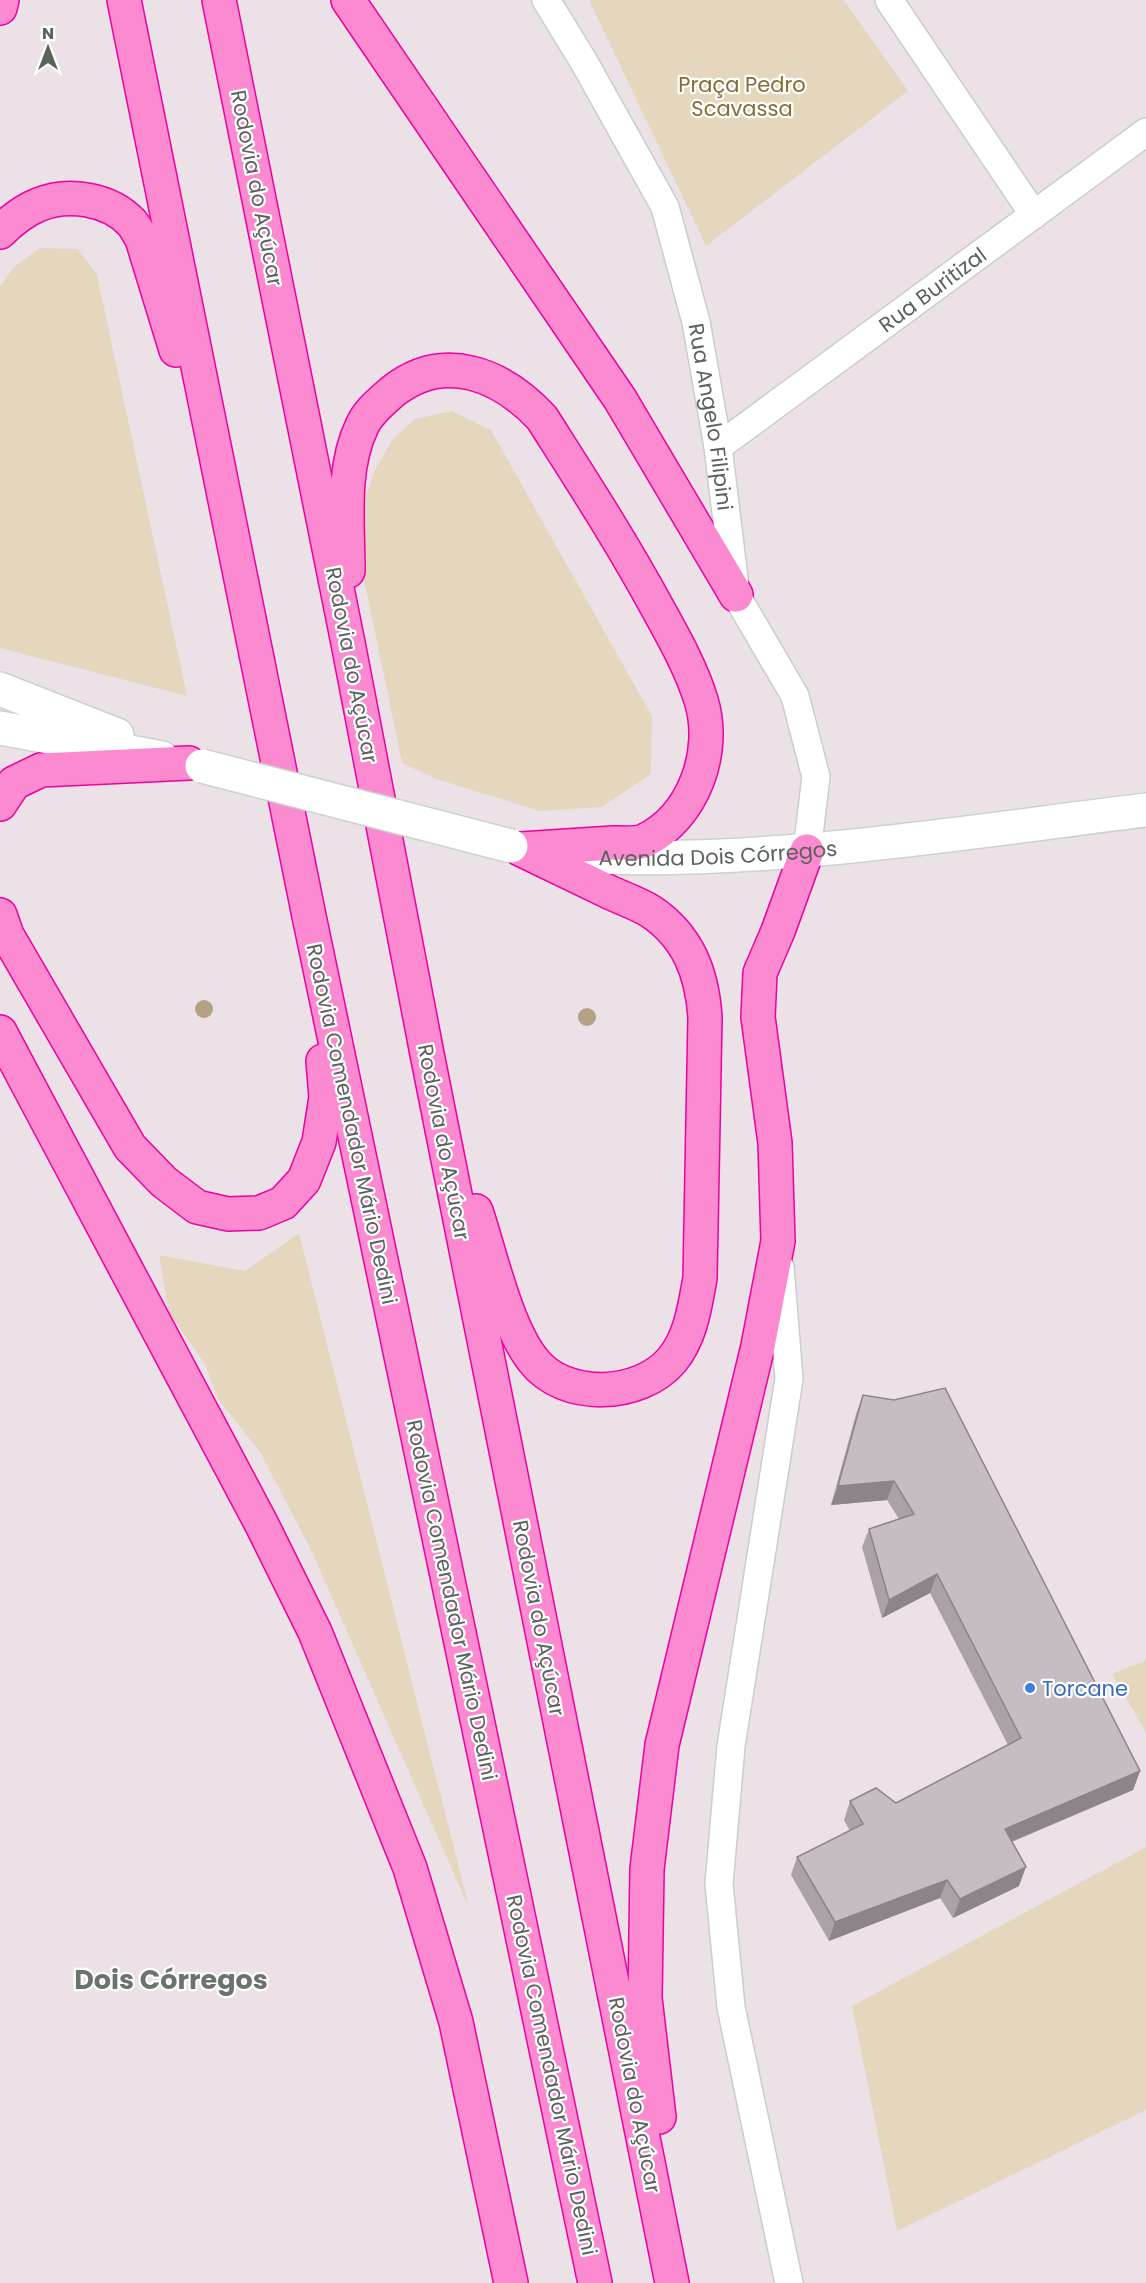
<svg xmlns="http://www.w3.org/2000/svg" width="1146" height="2283" font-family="Poppins,sans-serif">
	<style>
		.green { fill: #e5d7be }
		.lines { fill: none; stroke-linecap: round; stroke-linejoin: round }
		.street-casing { stroke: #c8cfca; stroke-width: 30 }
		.secondary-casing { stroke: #cad3cd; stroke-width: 36 }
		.highway-casing { stroke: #ec029f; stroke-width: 36 }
		.street { stroke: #fff; stroke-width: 27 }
		.secondary { stroke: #fff; stroke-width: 33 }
		.highway { stroke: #fc8ad0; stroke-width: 33 }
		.secondary-bridge-casing { stroke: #cad3cd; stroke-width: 36; stroke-linecap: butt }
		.secondary-bridge { stroke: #fff; stroke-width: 33 }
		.tree { fill: #b4a186 }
		.wall { fill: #aaa2a8 }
		.shaded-wall { fill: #8b8488 }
		.building { fill: #c6bcc3; stroke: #8b8488; stroke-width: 1.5 }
		.shop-dot { fill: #3f7fe0; stroke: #fff; stroke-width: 2 }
		.labels { text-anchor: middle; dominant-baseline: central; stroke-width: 4.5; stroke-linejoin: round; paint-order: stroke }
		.park-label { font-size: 21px; fill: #866d36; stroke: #fff }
		.street-label { font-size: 21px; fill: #5a625c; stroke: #fff }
		.shop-label { font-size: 21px; fill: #366cbe; stroke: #fff; text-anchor: start }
		.district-label { font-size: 27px; font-weight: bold; fill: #6b746c; stroke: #fff }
	</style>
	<rect width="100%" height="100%" fill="#ede1e8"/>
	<g class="green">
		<path d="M589,0h255l64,91 -202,155z"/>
		<path d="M40,248l38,1 19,26 90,421 -187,-48v-362l14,-19z"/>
		<path d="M452,411l39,19 161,286 -1,58 -49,33 -62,4 -104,-32 -34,-16 -38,-184v-78l11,-31 17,-30 23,-21z"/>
		<path d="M299,1233l170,675 -158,-358 -51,-98 -42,-53 -13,-35 -36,-51 -10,-58 86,16z"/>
		<path d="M1146,1660v72l-34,-58z"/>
		<path d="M1146,1847v263l-249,121 -45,-225z"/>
	</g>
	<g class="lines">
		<defs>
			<g id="street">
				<path id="s1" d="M546,0l38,62 81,145 31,115 22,125 18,148 59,101 21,81 -9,74"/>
				<path d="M889,0l145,215"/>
				<path id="s2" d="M718,447l428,-315"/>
				<path d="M780,1267l9,112 -58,367 -12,138 12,123 58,276"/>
			</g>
			<g id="secondary">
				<path d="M0,689l117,46"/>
				<path d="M0,728l162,30"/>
				<path id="s3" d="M596,857c184,6 368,-25 550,-47"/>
			</g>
			<g id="highway">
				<path d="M124,0l185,916 286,1367"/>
				<path d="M219,0l129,643 80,416 244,1224"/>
				<path d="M348,0l272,399 116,196"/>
				<path d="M0,8l2,-8"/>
				<path d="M0,232c11,-11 23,-21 38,-27 30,-13 72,-6 94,18 4,5 7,11 10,16l34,111"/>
				<path d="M348,571c0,-47 -7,-102 14,-145 6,-14 19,-24 30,-34 52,-42 110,-17 150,26 40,63 81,126 116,191 16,29 33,59 43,91 16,51 -7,117 -57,141 -8,3 -22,2 -31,2 -31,2 -61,4 -92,6"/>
				<path d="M0,804l14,-21 27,-13 148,-7"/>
				<path d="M0,915l7,20 123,212 34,35 33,25 31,7 31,-1 24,-10 21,-23 15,-38 7,-45 -3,-36"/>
				<path d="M0,1032l262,493 53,107 95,236 46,154 55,261"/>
				<path d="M476,1211c14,42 30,115 57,149 31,41 107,38 139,0 19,-23 23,-54 28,-82l5,-261c-3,-44 -17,-81 -55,-106 -13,-8 -29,-13 -43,-20 -29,-14 -58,-28 -87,-42"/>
				<path d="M659,2117l-14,-119 2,-129 15,-124 96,-399 20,-105 -3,-98 -17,-126 2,-44 18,-42 29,-80"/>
			</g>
		</defs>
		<use href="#street" class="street-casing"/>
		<use href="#secondary" class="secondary-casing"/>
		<use href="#highway" class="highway-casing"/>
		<use href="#street" class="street"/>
		<use href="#secondary" class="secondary"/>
		<use href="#highway" class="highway"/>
		<defs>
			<path id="secondary-bridge" d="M202,766l309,80"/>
		</defs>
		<use href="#secondary-bridge" class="secondary-bridge-casing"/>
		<use href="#secondary-bridge" class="secondary-bridge"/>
	</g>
	<g class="tree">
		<circle cx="204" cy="1009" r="9"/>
		<circle cx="587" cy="1017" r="9"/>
	</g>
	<path class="wall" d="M863,1395l277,376 -7,19 -121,52 7,44 -66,32 -13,-20 -111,43 -38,-66 6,-18 53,-26 -6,-11 6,-19 46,2 112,-58 -78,-152 -48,25 -20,-71 7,-18 30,-10 -12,-19 -56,5 25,-91z"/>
	<g class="shaded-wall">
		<path d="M894,1481l-7,19 -56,5 7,-19z"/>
		<path d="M937,1574l-7,19 -48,25 7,-18z"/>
		<path d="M1140,1771l-7,19 -135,57 7,-18z"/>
		<path d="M1026,1867l-7,19 -66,32 7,-19z"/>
		<path d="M947,1880l-7,18 -111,43 6,-19z"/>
	</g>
	<path class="building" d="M945,1388l195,383 -135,58 21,38 -66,32 -13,-19 -112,42 -38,-65 66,-33 -13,-23 26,-13 20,15 125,-65 -84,-164 -48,26 -20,-71 45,-15 -20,-33 -56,5 25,-91 31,5z"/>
	<circle class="shop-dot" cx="1030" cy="1688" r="6"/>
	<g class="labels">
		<g class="park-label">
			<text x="742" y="84">Praça Pedro<tspan x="742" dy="24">Scavassa</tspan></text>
		</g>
		<g class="street-label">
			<text transform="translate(257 188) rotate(79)">Rodovia do Açúcar</text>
			<text stroke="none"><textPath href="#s2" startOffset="266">Rua Buritizal</textPath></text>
			<text stroke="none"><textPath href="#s1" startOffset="454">Rua Angelo Filipini</textPath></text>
			<text transform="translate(352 665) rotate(79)">Rodovia do Açúcar</text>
			<text stroke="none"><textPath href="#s3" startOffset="122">Avenida Dois Córregos</textPath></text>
			<text transform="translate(352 1124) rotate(78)">Rodovia Comendador Mário Dedini</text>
			<text transform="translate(444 1142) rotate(79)">Rodovia do Açúcar</text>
			<text transform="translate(452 1600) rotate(78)">Rodovia Comendador Mário Dedini</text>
			<text transform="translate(539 1618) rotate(79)">Rodovia do Açúcar</text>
			<text transform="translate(552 2075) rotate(78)">Rodovia Comendador Mário Dedini</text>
			<text transform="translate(635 2095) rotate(79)">Rodovia do Açúcar</text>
		</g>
		<g class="shop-label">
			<text x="1042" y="1688">Torcane</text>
		</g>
		<g class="district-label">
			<text x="171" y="1979">Dois Córregos</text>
		</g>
	</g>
	<g transform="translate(48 48)" stroke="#ffffff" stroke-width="4.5" paint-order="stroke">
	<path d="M0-4.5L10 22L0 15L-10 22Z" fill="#5a625c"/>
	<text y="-9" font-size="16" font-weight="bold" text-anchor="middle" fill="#5a625c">N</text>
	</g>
</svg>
